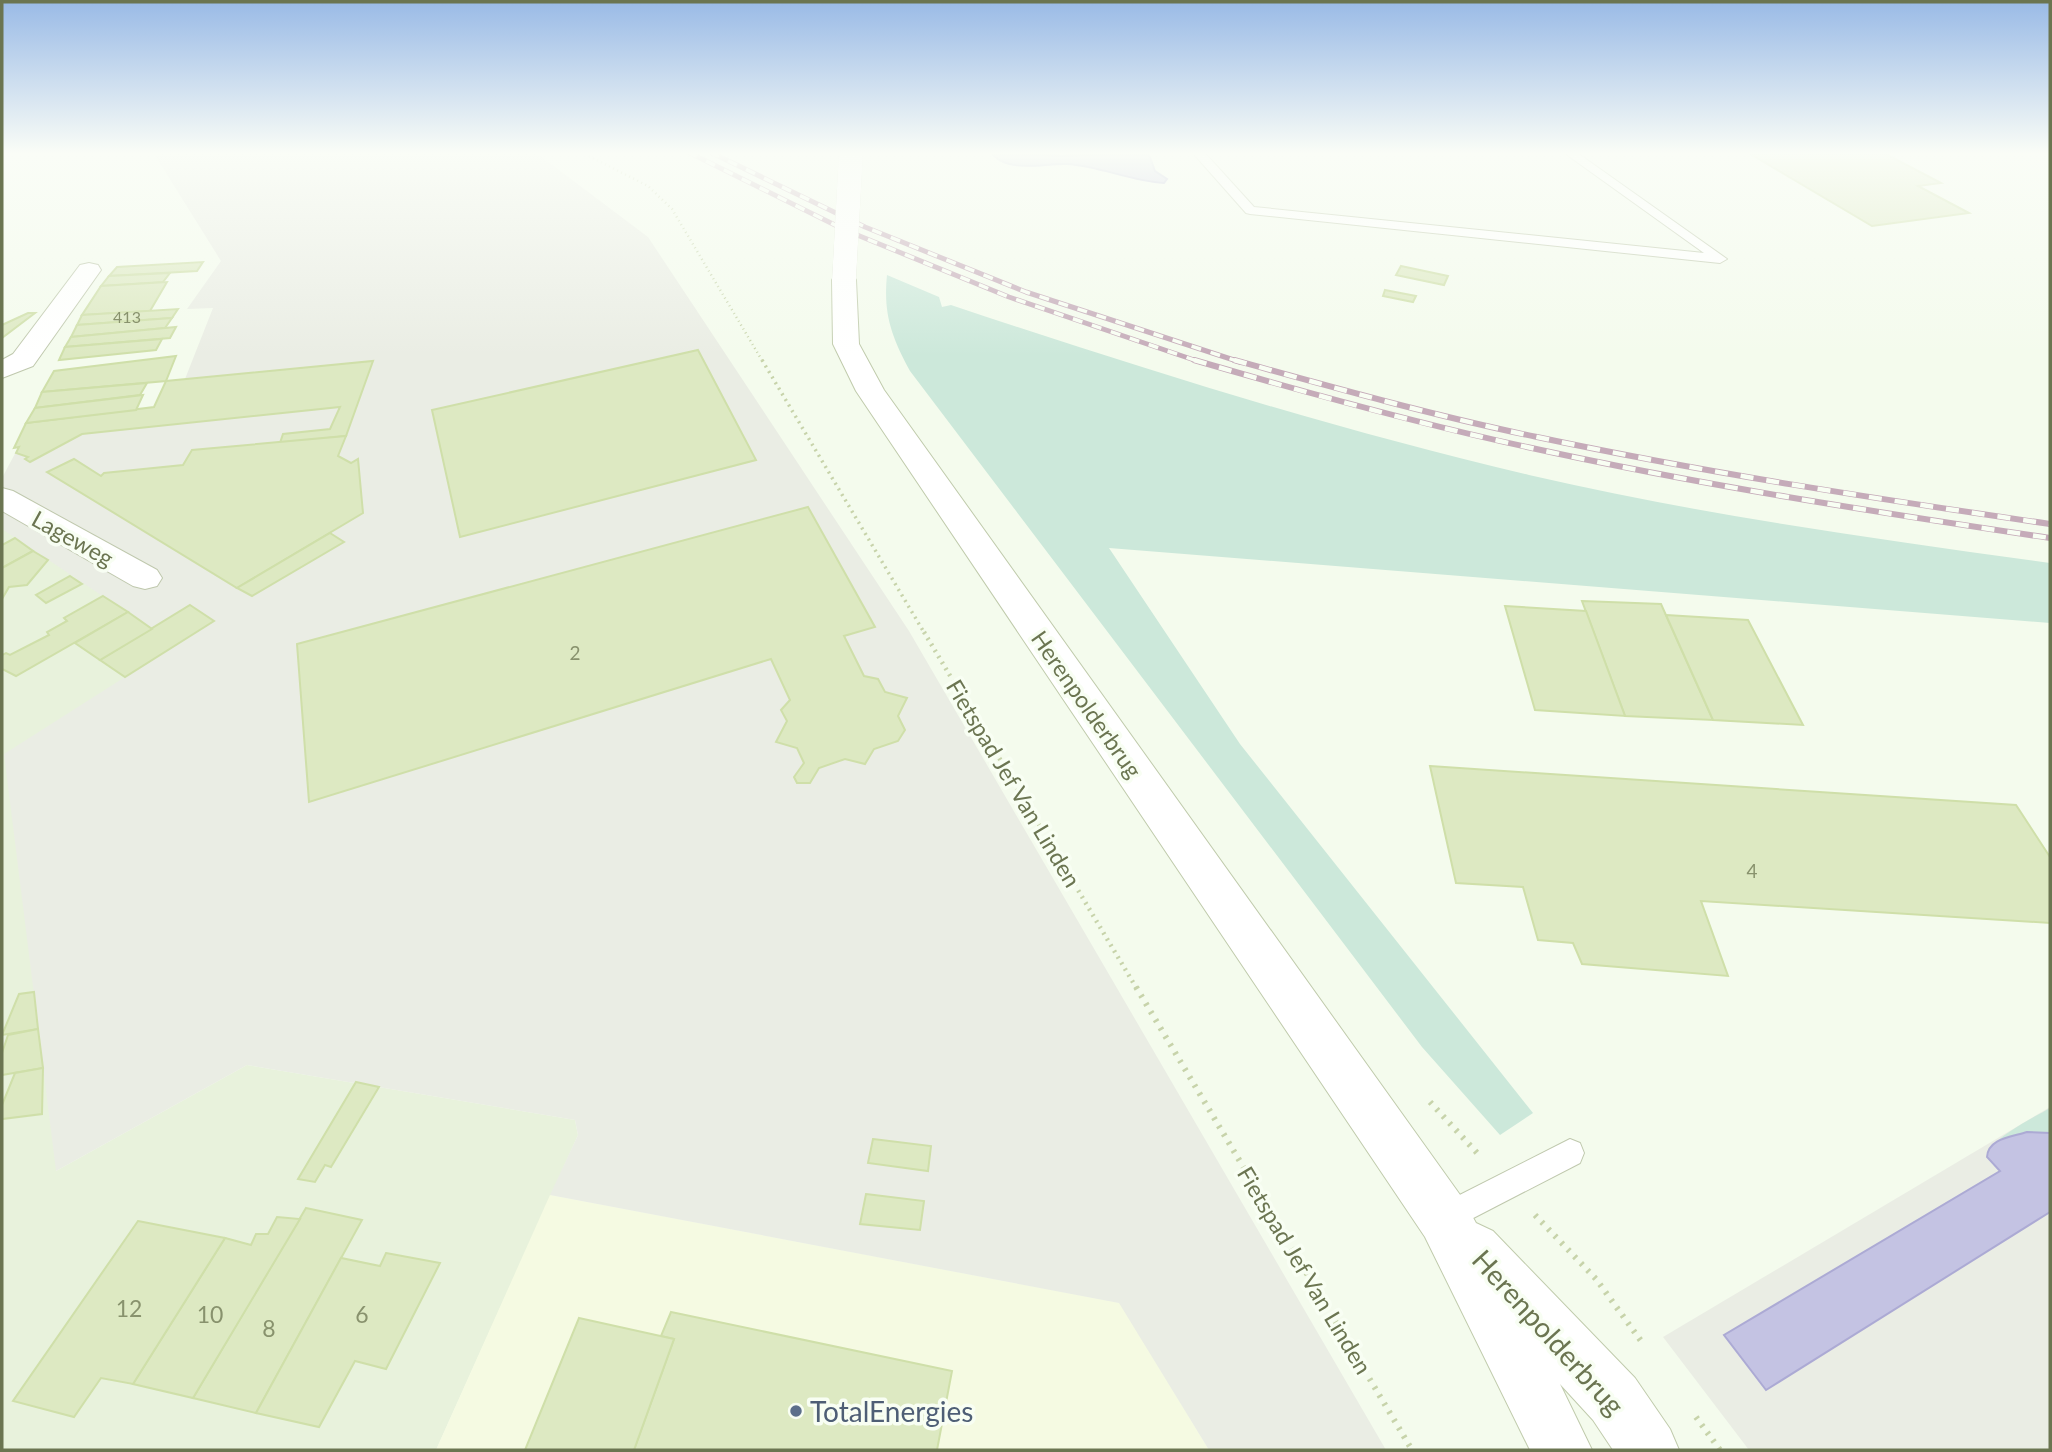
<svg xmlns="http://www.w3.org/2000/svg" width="2052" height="1452" font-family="Lato,sans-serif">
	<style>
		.residential { fill: #e8f2dc }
		.commercial { fill: #f5fae2 }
		.industrial { fill: #eaede4 }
		.green { fill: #cce8da }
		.water { fill: #c4c3e3; stroke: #acaad4; stroke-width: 2 }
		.building { fill: #dde9c2; stroke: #cfdfa9; stroke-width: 2 }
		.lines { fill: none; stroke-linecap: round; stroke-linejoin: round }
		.lane-casing { stroke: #bfc8ad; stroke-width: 2 }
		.street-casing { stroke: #bfc8ad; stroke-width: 2 }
		.secondary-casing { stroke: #c0cbac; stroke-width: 2 }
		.path-far3 { stroke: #c7d3aa; stroke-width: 2.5; stroke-dasharray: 1 3.5; stroke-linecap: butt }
		.path-far2 { stroke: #c7d3aa; stroke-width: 3.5; stroke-dasharray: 2 4.5; stroke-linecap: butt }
		.path-far1 { stroke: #c7d3aa; stroke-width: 4.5; stroke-dasharray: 2 5; stroke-linecap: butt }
		.path { stroke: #c7d3aa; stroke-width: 6; stroke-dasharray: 2.5 7; stroke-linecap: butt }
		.lane { fill: #fff; fill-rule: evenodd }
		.street { fill: #fff; fill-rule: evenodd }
		.secondary { fill: #fff; fill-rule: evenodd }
		.rail-far1-casing { stroke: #c5abb9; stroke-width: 5 }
		.rail-casing { stroke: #c5abb9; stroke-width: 6 }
		.rail-far1 { stroke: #f8fef3; stroke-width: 3.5; stroke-dasharray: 10; stroke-linecap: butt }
		.rail { stroke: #f8fef3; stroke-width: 4.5; stroke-dasharray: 13; stroke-linecap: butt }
		.secondary-bridge-casing { stroke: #c0cbac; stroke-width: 24; stroke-linecap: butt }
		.secondary-bridge { stroke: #fff; stroke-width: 24 }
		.service-dot { fill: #5c6f8a; stroke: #f8fef3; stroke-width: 2.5 }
		.labels { text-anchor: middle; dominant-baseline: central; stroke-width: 7; stroke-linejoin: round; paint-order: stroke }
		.far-number-label { font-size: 16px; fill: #88926d }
		.number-label { font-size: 19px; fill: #88926d }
		.street-label { font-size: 23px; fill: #6b7551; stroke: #f8fef3 }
		.near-number-label { font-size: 23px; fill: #88926d }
		.near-street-label { font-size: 28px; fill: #6b7551; stroke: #f8fef3 }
		.near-service-label { font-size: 28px; fill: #4e5e75; stroke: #f8fef3; text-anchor: start }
	</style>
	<rect width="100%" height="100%" fill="#f4fbed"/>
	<path class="residential" d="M2,529l212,92 -89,56 -69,494 191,-106 328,55 3,15 -142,315h-434z"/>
	<path class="commercial" d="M550,1195l570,108 89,147h-773z"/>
	<g class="industrial">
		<path d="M153,152h382l113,85 261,394 477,819h-177l-90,-147 -569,-108 28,-60 -3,-15 -328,-55 -191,106 -52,-417 209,-133 -61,8 -150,-100v-51l16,-30h-4l12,-25 128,-16 12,-26 19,-2 28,-71 -26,1 34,-48z"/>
		<path d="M2050,1107v343h-301l-86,-113z"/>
	</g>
	<g class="green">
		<path d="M887,275l52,22 3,10 9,-2c191,64 383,124 578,170 172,40 347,64 521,88v60l-941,-75 131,196 293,369 -33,22 -78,-88 -512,-676c-18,-34 -27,-56 -23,-96z"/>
		<path d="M2050,1108v100l-63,-51c1,-18 48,-40 63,-49z"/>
	</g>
	<g class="water">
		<path d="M999,152l62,4 87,-4 7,19 12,8 -3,4c-34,-2 -64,-17 -97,-19 -24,-1 -56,9 -74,-9z"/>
		<path d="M2027,1132l23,1v79l-284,178 -42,-55 276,-164 -13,-14c1,-19 25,-20 40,-25z"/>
	</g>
	<g class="building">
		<path d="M1747,152h135l59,31 -23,3 51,27 -97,13z"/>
		<path d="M203,262l-6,9 -88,5 8,-9z"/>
		<path d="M1401,266l47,10 -4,9 -48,-10z"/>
		<path d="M170,273l-7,9 -62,4 8,-10z"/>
		<path d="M167,282l-17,29 -68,4 19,-29z"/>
		<path d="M1385,290l31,6 -3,6 -30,-6z"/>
		<path d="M178,309l-6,9 -95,7 5,-10z"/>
		<path d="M28,313h7l-33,25v-13z"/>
		<path d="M172,318l-7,10 -94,9 6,-12z"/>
		<path d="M176,327l-6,11 -105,9 6,-10z"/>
		<path d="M162,339l-6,11 -97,10 6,-13z"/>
		<path d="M698,350l58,110 -296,77 -28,-127z"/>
		<path d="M176,356l-10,25 -124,11 12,-21z"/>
		<path d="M373,361l-27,75 -66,7 3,-9 47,-5 10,-22 -258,27 -52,28 -5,-3 3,-2 -12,-4 3,-6 -5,1 12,-25 128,-16 12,-26z"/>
		<path d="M147,383l-7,12 -105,13 7,-16z"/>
		<path d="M143,395l-7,15 -110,13 9,-15z"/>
		<path d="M346,436l-8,20 13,7 7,-4 5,54 -126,75 -190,-116 27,-13 27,17 3,-3 79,-8 9,-15z"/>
		<path d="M808,507l67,120 -31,9 20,40 14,3 7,13 22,6 -9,18 7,14 -7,11 -24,8 -9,15 -20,-5 -26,9 -9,15h-13l-3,-6 10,-14 -7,-15 -21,-6 11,-21 -6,-11 9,-10 -19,-41 -462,143 -12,-158z"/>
		<path d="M330,533l14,9 -92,54 -15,-8z"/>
		<path d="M15,538l18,13 -31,17v-23z"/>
		<path d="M33,551l15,9 -21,25 -18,2 -7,12v-31z"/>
		<path d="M70,576l12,8 -36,19 -10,-8z"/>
		<path d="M103,596l25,16 -112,64 -14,-7v-14l4,-2 4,2 39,-20 -2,-3 20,-11 -3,-3z"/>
		<path d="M1582,601l79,3 52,116 -88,-4z"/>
		<path d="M190,605l24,16 -89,56 -25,-17z"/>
		<path d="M1505,606l81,5 39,105 -90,-6z"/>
		<path d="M128,612l24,17 -52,31 -25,-17z"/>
		<path d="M1666,615l82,5 55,105 -90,-5z"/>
		<path d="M1430,766l586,39 34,52v66l-349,-22 27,75 -146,-12 -9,-21 -35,-3 -15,-53 -67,-4z"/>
		<path d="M34,992l4,37 -36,6 17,-41z"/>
		<path d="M38,1029l5,39 -41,7v-22l6,-18z"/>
		<path d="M43,1068l-1,46 -40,5v-14l13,-32z"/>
		<path d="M356,1082l23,5 -48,80 -6,-2 -10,17 -17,-3z"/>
		<path d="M873,1139l58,7 -3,25 -60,-8z"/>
		<path d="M866,1194l58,7 -4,29 -60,-6z"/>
		<path d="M306,1208l56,12 -106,193 -63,-15z"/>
		<path d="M277,1217l23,2 -107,179 -60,-14 92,-146 26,7 5,-11h12z"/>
		<path d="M138,1221l87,17 -92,146 -32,-6 -27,39 -61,-16z"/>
		<path d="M386,1253l54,10 -54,106 -31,-8 -36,66 -63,-14 85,-155 39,8z"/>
		<path d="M671,1312l281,59 -15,79h-303l40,-111 -13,-3z"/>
		<path d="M579,1318l95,21 -40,111h-109z"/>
	</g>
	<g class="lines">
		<defs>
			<g id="lane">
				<path d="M1192,152h12l50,55 450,46 -141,-101h13l151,107 -7,4 -470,-49 -4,-1z"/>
				<path d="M1570,1139l10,4 4,10 -4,10 -126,65 -10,5 -10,-5 -5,-10 5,-10z"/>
			</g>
			<g id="street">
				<path d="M89,263l9,2 3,5 -68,96 -31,12v-18l11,-6 67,-89z"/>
				<path d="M2,488l11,3 144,79 5,8 -5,8 -12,3 -12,-3 -131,-75z"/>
			</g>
			<path id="secondary" d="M844,273l9,2 3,5 3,64 25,46 579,809 13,24 17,8 142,147 35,51 9,21h-66l-20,-30 -33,-36 32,66h-62l-105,-213 -569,-846 -23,-47 -1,-64 3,-5z"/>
		</defs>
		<use href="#lane" class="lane-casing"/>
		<use href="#street" class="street-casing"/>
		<use href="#secondary" class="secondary-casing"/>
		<path class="path-far3" d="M581,152l67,34 24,23 91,153"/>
		<path class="path-far2" d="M762,360l163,274"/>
		<path class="path-far1" d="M924,632l213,357"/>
		<g class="path">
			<path d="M1136,987l276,463"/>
			<path d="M1430,1102l49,53"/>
			<path d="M1535,1215l61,64 48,66"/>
			<path d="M1696,1417l24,33"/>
		</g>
		<use href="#lane" class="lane"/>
		<use href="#street" class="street"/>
		<use href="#secondary" class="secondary"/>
		<defs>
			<g id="rail-far1">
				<path d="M688,152l157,78 164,67 191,65"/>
				<path d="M710,152l155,75 161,65 214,70"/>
			</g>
			<g id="rail">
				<path d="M1194,360c110,32 221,63 333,87 173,38 348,65 523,91"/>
				<path d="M1234,360c101,28 201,56 303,77 170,36 341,62 513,87"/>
			</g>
		</defs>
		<use href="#rail-far1" class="rail-far1-casing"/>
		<use href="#rail" class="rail-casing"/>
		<use href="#rail-far1" class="rail-far1"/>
		<use href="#rail" class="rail"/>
		<defs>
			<path id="secondary-bridge" d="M844,280l7,-128"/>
		</defs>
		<use href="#secondary-bridge" class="secondary-bridge-casing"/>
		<use href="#secondary-bridge" class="secondary-bridge"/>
	</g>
	<linearGradient id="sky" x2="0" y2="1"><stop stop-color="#99bae6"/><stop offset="0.43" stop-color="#fafdf7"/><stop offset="1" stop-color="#fafdf7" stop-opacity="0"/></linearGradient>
	<rect width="2052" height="356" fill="url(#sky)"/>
	<circle class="service-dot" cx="796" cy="1411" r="7"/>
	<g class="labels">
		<g class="far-number-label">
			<text x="127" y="316">413</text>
		</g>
		<g class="number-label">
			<text x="575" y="652">2</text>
			<text x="1752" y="870">4</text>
		</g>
		<g class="street-label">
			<text transform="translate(73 538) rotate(29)">Lageweg</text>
			<text transform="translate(1087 704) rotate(55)">Herenpolderbrug</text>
			<text transform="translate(1014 783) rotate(59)">Fietspad Jef Van Linden</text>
			<text transform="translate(1305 1270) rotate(59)">Fietspad Jef Van Linden</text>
		</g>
		<g class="near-number-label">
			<text x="129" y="1308">12</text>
			<text x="210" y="1314">10</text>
			<text x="362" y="1314">6</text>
			<text x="269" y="1328">8</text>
		</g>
		<g class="near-street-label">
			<text transform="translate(1549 1332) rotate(48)">Herenpolderbrug</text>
		</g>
		<g class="near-service-label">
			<text x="810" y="1411">TotalEnergies</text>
		</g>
	</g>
	<rect width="2052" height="1452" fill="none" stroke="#6b7551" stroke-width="7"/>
</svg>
